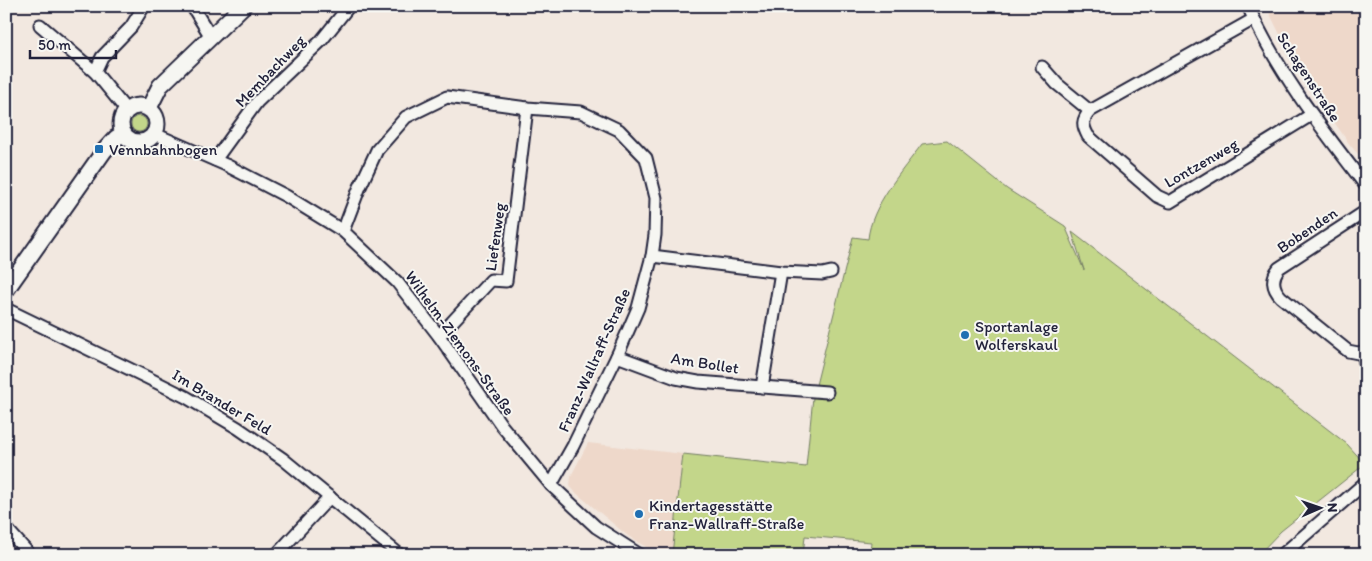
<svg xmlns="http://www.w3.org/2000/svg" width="1372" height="561" font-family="Itim,sans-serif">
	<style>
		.built { fill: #eed8ca }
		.green { fill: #c3d68a; stroke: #727c62 }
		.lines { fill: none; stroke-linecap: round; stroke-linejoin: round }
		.minor-casing { stroke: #22223b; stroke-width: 15 }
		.tertiary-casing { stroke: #22223b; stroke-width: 19 }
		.minor { stroke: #f6f6f2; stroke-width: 11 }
		.tertiary { stroke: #f6f6f2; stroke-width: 15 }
		.poi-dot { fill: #1f6fb2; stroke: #f6f6f2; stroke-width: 2 }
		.labels { text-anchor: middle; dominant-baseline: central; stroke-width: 4; stroke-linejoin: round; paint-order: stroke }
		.street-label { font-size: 16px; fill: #22223b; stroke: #f6f6f2 }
		.poi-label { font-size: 16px; fill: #22223b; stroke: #f6f6f2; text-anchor: start }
	</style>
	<rect width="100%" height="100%" fill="#f2e8e0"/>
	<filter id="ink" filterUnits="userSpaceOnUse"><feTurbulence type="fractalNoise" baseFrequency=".02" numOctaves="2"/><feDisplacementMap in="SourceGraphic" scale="10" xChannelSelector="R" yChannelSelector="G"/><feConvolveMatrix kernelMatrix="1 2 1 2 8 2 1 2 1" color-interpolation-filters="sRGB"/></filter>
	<g filter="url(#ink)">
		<g class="built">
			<path d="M1266,6h100v157l-16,-18 -55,-80z"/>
			<path d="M588,443l95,11 -11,101h-13l-31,-19 -53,-44 -5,-6 1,-10z"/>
		</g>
		<g class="green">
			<circle cx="139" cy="124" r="8"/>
			<path d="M947,141l60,48 58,37 19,44 -12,-38 275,212 18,20 -84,67 -23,24h-383l-5,-1 1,-12 -66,-6 -2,19h-131l11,-101 123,13 7,-70 40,-160 15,2c3,-33 34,-68 54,-95z"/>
		</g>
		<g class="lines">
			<defs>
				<g id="minor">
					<path d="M192,6l19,31"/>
					<path d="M1248,6c30,67 74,123 118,180"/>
					<path d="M1254,19l-164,92c-8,9 -8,14 -2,25l69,60 13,6 141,-87"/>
					<path d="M40,25l55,47 32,39"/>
					<path d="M1042,67l15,17 33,27"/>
					<path d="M95,72l7,-15 29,-30 13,-21"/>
					<path d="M155,134l71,31 60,31 57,35 54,51 42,54 63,90 49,59 45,42 44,28"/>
					<path d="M215,160l42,-58 64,-61 28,-35"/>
					<path d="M1366,211l-87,57c-8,10 -7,20 2,29l67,54 10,2 8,-2"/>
					<path d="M343,231l16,-42 18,-39 29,-33 41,-20 80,11 54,4 38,18 27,28 10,40 -1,37 -3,21 -14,52 -21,48 -44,90 -22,39"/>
					<path d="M652,256l129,16 41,2 9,-2"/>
					<path d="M6,309l142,69 38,19 52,31 45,31 117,96"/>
					<path d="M439,336l52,-56 15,1 21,-173"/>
					<path d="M1363,352l3,17"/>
					<path d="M617,356l59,22 22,4 129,10"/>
					<path d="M762,387l19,-115"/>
					<path d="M6,528l24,27"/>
					<path d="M276,555l54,-58"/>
					<path d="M1282,555l84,-73"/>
				</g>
				<g id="tertiary">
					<circle cx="139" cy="124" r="18"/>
					<path d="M149,108l11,-22 83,-80"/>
					<path d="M6,290l98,-139 12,-13 7,-4"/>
				</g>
			</defs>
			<use href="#minor" class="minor-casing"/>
			<use href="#tertiary" class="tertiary-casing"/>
			<use href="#minor" class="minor"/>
			<use href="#tertiary" class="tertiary"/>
		</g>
	</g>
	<g class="poi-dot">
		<rect x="94" y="144" width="10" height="10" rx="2.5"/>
		<circle cx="965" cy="335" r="5"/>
		<circle cx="639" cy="514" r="5"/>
	</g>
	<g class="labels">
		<g class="street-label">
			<text transform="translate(270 71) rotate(-46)">Membachweg</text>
			<text transform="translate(1309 77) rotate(57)">Schagenstraße</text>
			<text transform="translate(1201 163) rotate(-30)">Lontzenweg</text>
			<text transform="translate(1307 230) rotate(-34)">Bobenden</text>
			<text transform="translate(495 237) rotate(-82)">Liefenweg</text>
			<text transform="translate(460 343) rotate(54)">Wilhelm-Ziemons-Straße</text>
			<text transform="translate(594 360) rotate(-66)">Franz-Wallraff-Straße</text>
			<text transform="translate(705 363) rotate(9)">Am Bollet</text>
			<text transform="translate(222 402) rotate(31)">Im Brander Feld</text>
		</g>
		<g class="poi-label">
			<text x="109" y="149">Vennbahnbogen</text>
			<text x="975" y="326">Sportanlage<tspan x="975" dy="18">Wolferskaul</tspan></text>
			<text x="649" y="505">Kindertagesstätte<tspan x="649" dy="18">Franz-Wallraff-Straße</tspan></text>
		</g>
	</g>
	<rect width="1372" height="561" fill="none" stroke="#f6f6f2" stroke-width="25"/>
	<rect x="12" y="12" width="1347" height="536" fill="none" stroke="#22223b" stroke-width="2" filter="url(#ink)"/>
	<g transform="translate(1320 508) rotate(88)" stroke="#f6f6f2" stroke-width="4" paint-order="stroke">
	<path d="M0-4L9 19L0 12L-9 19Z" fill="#22223b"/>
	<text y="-8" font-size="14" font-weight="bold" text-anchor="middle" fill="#22223b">N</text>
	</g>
	<path d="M30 50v8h86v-8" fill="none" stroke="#22223b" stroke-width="2.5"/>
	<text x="38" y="50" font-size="15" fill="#22223b" stroke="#f6f6f2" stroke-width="4" paint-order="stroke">50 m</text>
</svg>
